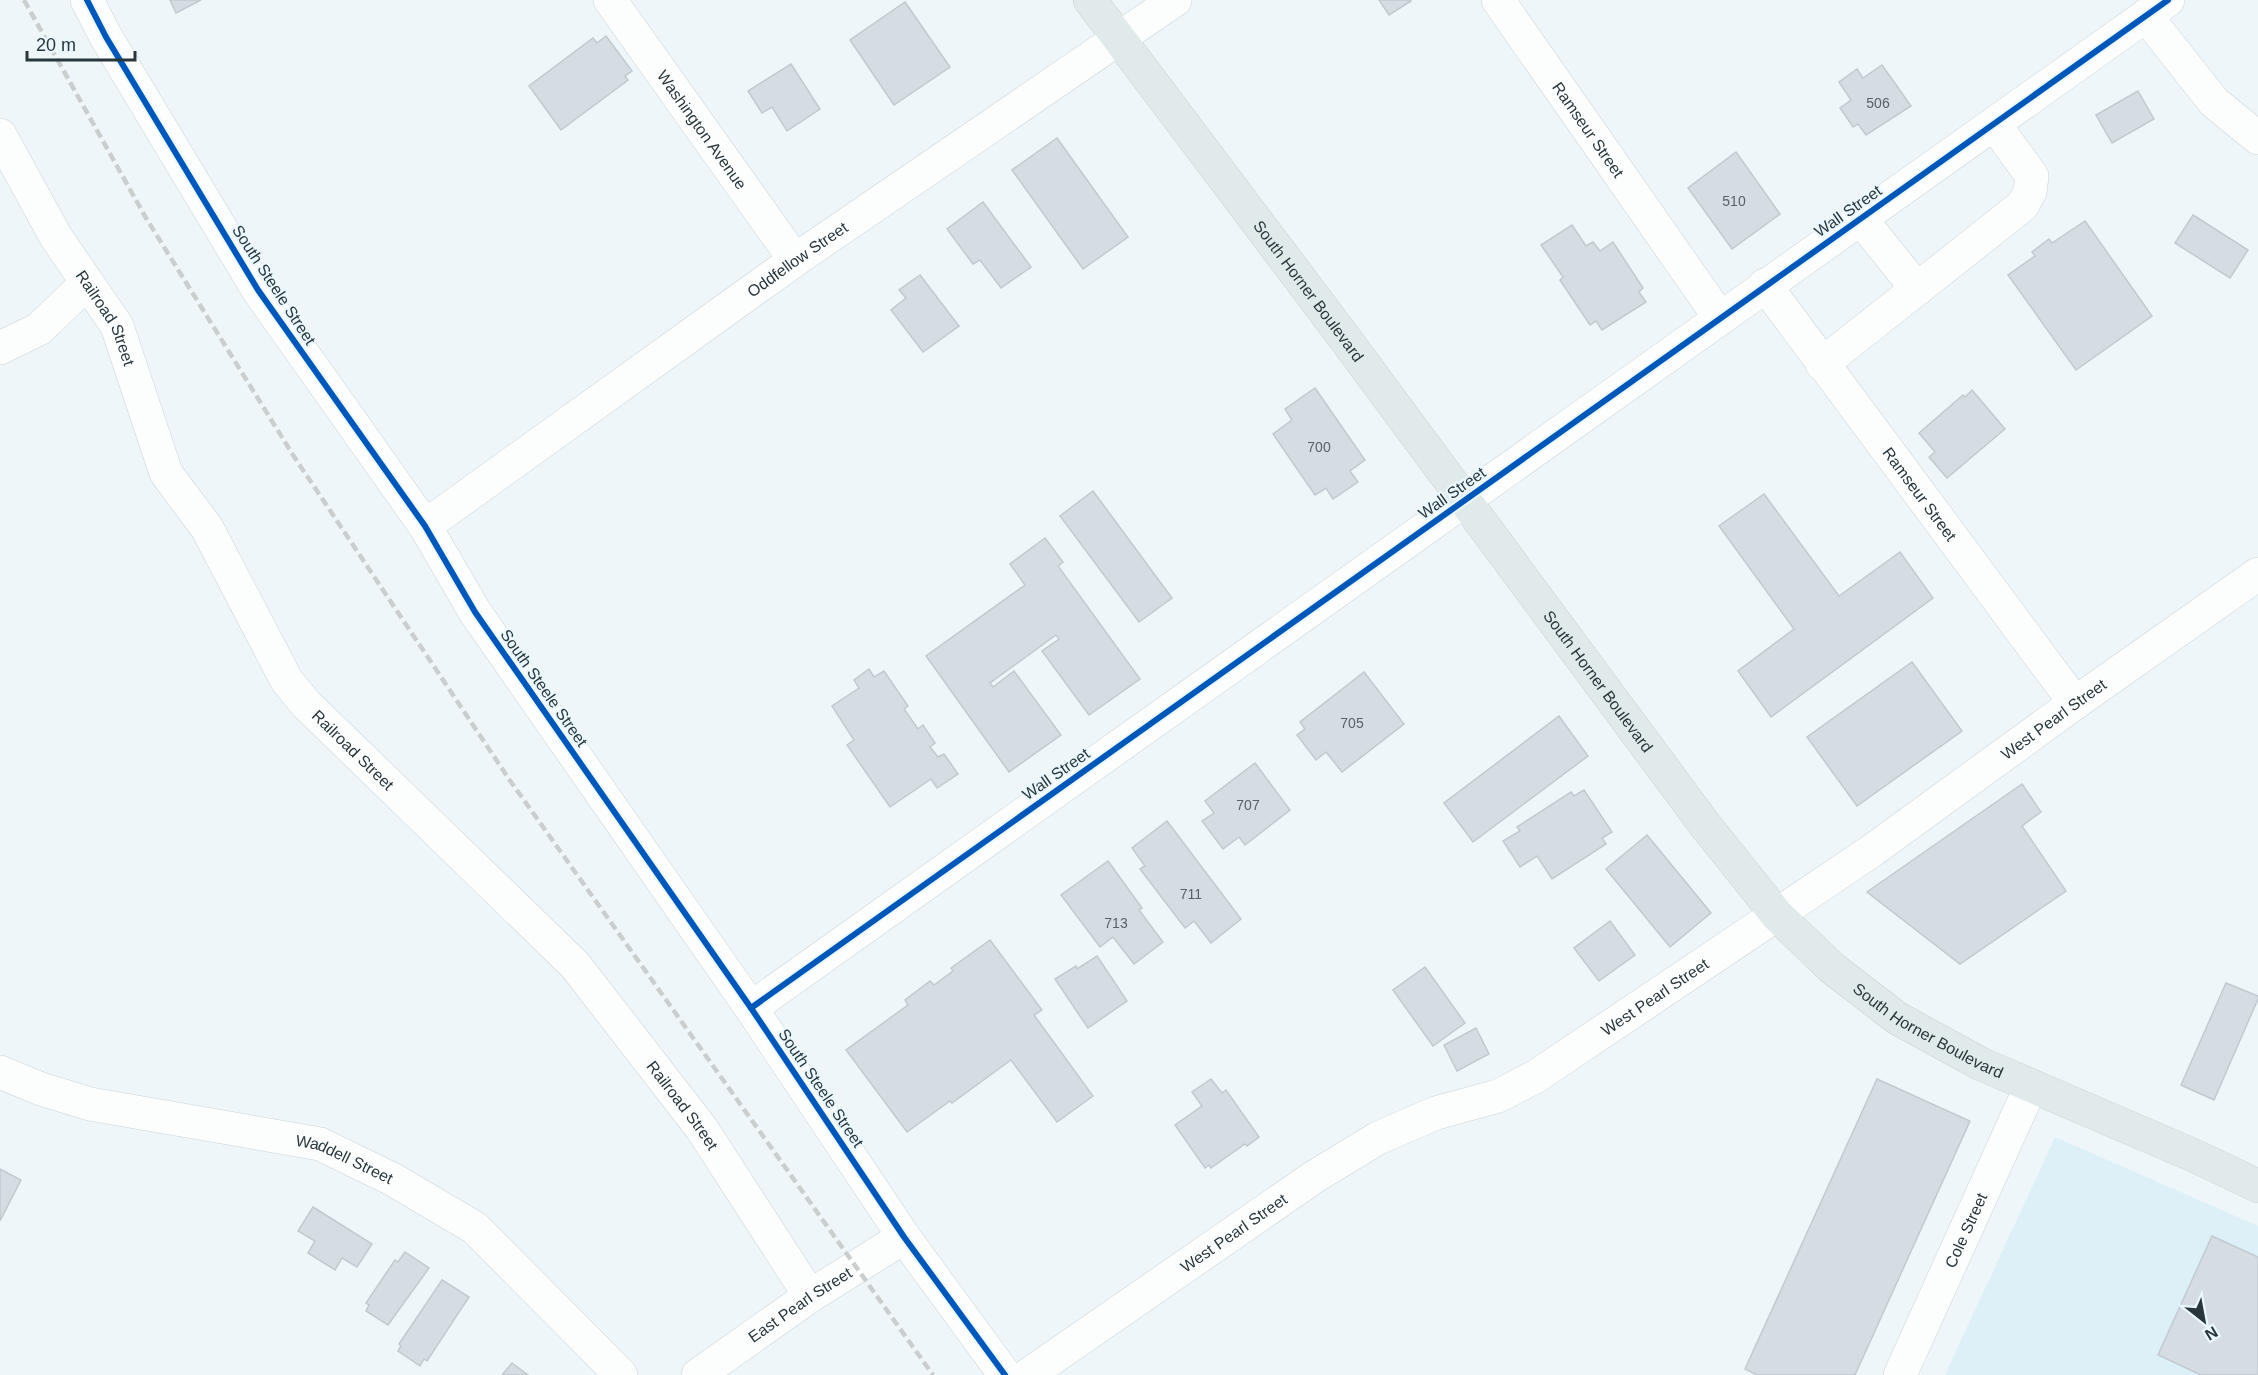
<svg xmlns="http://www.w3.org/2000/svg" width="2258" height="1375" font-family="Helvetica,sans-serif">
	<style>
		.built { fill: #ddf0f7 }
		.building { fill: #d5dde3; stroke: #c1cad0; stroke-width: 1.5 }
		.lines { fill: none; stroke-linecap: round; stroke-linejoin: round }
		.minor-casing { stroke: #cad4d7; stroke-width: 34 }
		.major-casing { stroke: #cad0d2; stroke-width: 34 }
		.minor { stroke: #fcfefe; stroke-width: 33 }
		.major { stroke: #e1eaeb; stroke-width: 33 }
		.rail { stroke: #cbcece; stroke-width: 4.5; stroke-dasharray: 9 4.5; stroke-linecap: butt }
		.cycleway-casing { stroke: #eaf8fd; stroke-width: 10 }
		.cycleway { stroke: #0057b8; stroke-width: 6 }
		.labels { text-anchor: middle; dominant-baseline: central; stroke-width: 4.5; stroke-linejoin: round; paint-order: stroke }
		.number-label { font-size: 14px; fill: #566268 }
		.street-label { font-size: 16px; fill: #29373c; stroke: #eaf8fd }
	</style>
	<rect width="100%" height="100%" fill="#eef6f9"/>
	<path class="built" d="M2055,1137l203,89v149h-313z"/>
	<g class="building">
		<path d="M170,0h31l-25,13z"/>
		<path d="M1379,0h31l1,1 -22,14z"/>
		<path d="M905,2l45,65 -56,38 -44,-65z"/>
		<path d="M606,36l26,35 -7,5 3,4 -67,50 -32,-44 64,-48 4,5z"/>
		<path d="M791,64l29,45 -33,22 -15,-24 -10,6 -14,-22z"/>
		<path d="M1882,65l29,41 -45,29 -8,-11 -5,3 -13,-19 11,-8 -12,-18 18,-13 6,9z"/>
		<path d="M2138,91l16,28 -42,24 -16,-28z"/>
		<path d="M1057,138l71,99 -45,32 -71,-99z"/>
		<path d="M1736,152l44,62 -48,35 -44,-61z"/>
		<path d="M983,202l48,65 -30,21 -21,-28 -7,4 -26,-35z"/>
		<path d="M2193,215l55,35 -18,28 -55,-35z"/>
		<path d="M2085,221l67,95 -76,54 -68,-95 27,-19 -3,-4 17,-13 3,4z"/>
		<path d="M1572,225l14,21 7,-4 7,9 13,-9 30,46 -4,4 7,10 -44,28 -6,-9 -6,4 -30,-45 3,-3 -22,-32z"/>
		<path d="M920,275l39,51 -36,26 -32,-42 15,-12 -7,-8z"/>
		<path d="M1315,388l50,72 -15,11 8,11 -25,17 -7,-11 -11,7 -42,-61 19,-14 -7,-11z"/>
		<path d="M1972,390l33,39 -58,49 -18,-21 6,-5 -16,-19 44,-38 2,2z"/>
		<path d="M1093,491l79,107 -33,24 -79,-106z"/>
		<path d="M1764,494l75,102 61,-44 33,46 -162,119 -33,-46 56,-42 -75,-103z"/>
		<path d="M1045,538l18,24 -5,4 82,113 -51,36 -47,-64 17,-12 -3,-4 -66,48 3,4 21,-16 47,64 -52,37 -83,-116 99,-71 -15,-21z"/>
		<path d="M1912,662l50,69 -105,75 -50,-69z"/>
		<path d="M869,669l5,8 10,-6 24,35 -4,3 14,20 5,-4 12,18 -5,4 8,10 6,-3 14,20 -21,14 -6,-9 -41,28 -43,-62 7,-5 -22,-34 27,-18 -5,-8z"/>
		<path d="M1364,672l40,52 -62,48 -16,-20 -10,8 -19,-25 8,-6 -5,-7z"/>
		<path d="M1559,716l29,40 -115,86 -29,-39z"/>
		<path d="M1255,763l35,47 -45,35 -6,-8 -16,12 -21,-28 12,-8 -9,-12z"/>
		<path d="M2022,784l19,28 -19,14 44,65 -106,73 -93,-72z"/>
		<path d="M1584,790l28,42 -10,6 4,6 -54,35 -15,-23 -17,11 -17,-26 17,-10 -3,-4 54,-35 3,4z"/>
		<path d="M1167,821l74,98 -30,24 -17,-22 -9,7 -45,-59 5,-3 -13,-18z"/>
		<path d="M1647,835l64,78 -41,34 -64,-78z"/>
		<path d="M1108,861l34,47 -3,2 24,32 -29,22 -21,-27 -13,10 -39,-52z"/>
		<path d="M1610,921l25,34 -36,26 -25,-33z"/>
		<path d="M990,940l52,70 -8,5 59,81 -36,26 -46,-62 -59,43 -2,-2 -43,31 -61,-82 62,-45 -3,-5 25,-19 4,4 19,-14 -2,-3z"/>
		<path d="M1097,956l30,45 -39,27 -33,-49 21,-13 1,3z"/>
		<path d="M1425,967l40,56 -32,23 -40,-56z"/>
		<path d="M2226,983l32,13v3l-44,101 -33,-15z"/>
		<path d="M1476,1028l13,26 -32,17 -13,-26z"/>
		<path d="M1211,1079l11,14 4,-3 33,47 -12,9 -2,-2 -34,24 -2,-3 -4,3 -30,-43 27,-19 -10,-14z"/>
		<path d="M1877,1079l93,42 -115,254h-98l-12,-6z"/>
		<path d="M0,1169l21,11 -21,41z"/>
		<path d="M313,1207l59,37 -15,23 -15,-9 -7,12 -27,-17 7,-12 -17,-10z"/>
		<path d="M2212,1236l46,21v118h-57l-43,-20z"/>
		<path d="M405,1252l24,16 -41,57 -22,-14 3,-6 -3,-2 29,-43 3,2z"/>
		<path d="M442,1280l27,17 -42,64 -3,-2 -4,7 -22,-15 3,-5 -2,-2z"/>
		<path d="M512,1363l16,12h-26z"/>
	</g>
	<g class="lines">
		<defs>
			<g id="minor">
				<path d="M87,0l19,37 152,253 167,236 50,86 276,396 153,229 101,138"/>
				<path id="s1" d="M610,0l185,260"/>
				<path id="s2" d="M1498,0l222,318"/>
				<path d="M2146,16l68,86 44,36"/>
				<path id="s3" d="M0,135l56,102 61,89 49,147 41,55 80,153 19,23 269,261 127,164 108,167"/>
				<path d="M1860,218l57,71"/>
				<path id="s4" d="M1765,285l310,418"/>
				<path d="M0,348l39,-19 48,-46"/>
				<path d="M1822,364l200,-158 8,-14 2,-16 -38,-52"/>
				<path id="s5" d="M425,526l370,-266 380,-260"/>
				<path d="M751,1008l1417,-1008"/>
				<path id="s6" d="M0,1072l41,17 49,15 230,40 72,35 83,49 146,147"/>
				<path id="s7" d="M698,1375l112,-79 94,-59"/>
				<path id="s8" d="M1028,1375l286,-198 64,-39 58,-25 62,-17 37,-19 335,-225 205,-149 183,-129"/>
				<path id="s9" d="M1900,1375l131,-289"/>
			</g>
			<g id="major">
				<path id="s10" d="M1090,0l256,340 359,485 72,90 55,53 65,50 84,46 214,92 63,30"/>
			</g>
		</defs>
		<use href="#minor" class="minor-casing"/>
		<use href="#major" class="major-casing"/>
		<use href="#minor" class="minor"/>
		<use href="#major" class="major"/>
		<path class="rail" d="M24,0l122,218 147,237 218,327 422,593"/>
		<defs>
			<g id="cycleway">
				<path d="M87,0l19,37 152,253 167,236 50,86 276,396 153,229 101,138"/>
				<path d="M751,1008l1417,-1008"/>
			</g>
		</defs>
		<use href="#cycleway" class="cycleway-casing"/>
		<use href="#cycleway" class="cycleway"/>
	</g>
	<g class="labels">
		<g class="number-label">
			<text x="1878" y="103">506</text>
			<text x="1734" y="201">510</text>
			<text x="1319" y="447">700</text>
			<text x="1352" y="723">705</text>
			<text x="1248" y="805">707</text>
			<text x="1191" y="894">711</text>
			<text x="1116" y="923">713</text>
		</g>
		<g class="street-label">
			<text stroke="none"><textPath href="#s2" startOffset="158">Ramseur Street</textPath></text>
			<text stroke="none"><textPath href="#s1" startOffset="159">Washington Avenue</textPath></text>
			<text transform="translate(1848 211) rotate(-35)">Wall Street</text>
			<text stroke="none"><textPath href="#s5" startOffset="458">Oddfellow Street</textPath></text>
			<text transform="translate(274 285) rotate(57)">South Steele Street</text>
			<text stroke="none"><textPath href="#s10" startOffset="364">South Horner Boulevard</textPath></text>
			<text stroke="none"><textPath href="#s3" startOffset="212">Railroad Street</textPath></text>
			<text transform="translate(1452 493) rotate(-35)">Wall Street</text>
			<text stroke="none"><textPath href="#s4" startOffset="260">Ramseur Street</textPath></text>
			<text stroke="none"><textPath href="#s10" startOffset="850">South Horner Boulevard</textPath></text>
			<text transform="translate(544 688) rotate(55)">South Steele Street</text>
			<text stroke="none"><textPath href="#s8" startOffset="1222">West Pearl Street</textPath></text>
			<text stroke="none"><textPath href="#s3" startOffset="716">Railroad Street</textPath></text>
			<text transform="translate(1056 774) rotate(-35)">Wall Street</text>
			<text stroke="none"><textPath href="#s8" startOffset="736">West Pearl Street</textPath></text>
			<text stroke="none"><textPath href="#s10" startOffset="1336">South Horner Boulevard</textPath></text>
			<text transform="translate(821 1088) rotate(56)">South Steele Street</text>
			<text stroke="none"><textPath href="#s3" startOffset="1202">Railroad Street</textPath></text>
			<text stroke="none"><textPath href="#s6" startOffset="357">Waddell Street</textPath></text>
			<text stroke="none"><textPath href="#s9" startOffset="159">Cole Street</textPath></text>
			<text stroke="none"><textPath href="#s8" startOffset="250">West Pearl Street</textPath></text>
			<text stroke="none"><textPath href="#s7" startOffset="124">East Pearl Street</textPath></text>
		</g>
	</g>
	<g transform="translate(2204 1321) rotate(149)" stroke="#eaf8fd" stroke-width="4.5" paint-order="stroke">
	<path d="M0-4.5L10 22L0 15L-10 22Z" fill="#29373c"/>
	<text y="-9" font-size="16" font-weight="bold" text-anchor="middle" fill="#29373c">N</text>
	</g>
	<path d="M27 51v9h108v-9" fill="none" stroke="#29373c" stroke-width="3"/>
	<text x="36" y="51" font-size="18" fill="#29373c" stroke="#eaf8fd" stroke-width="4.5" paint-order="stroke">20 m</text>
</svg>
